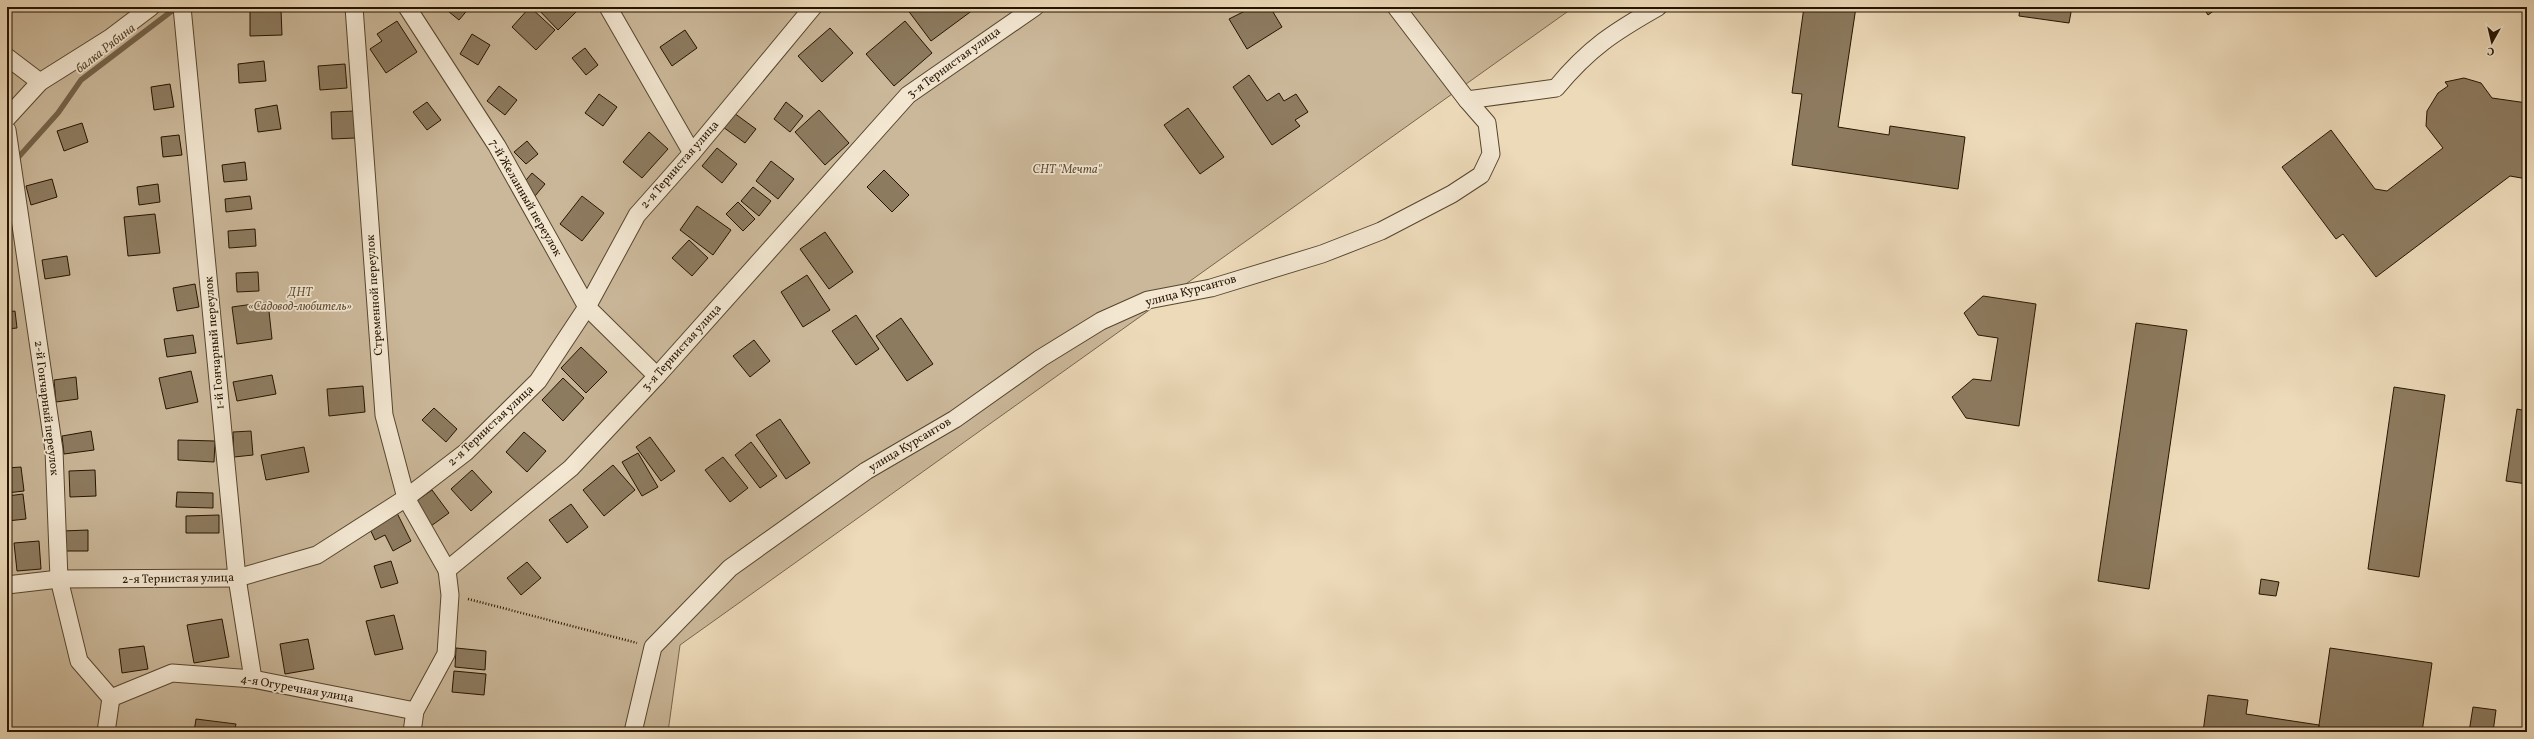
<svg xmlns="http://www.w3.org/2000/svg" width="2534" height="739" font-family="Vollkorn,serif">
	<style>
		.green { fill: #cbb89a; stroke: #78664d }
		.lines { fill: none; stroke-linecap: round; stroke-linejoin: round }
		.stream { stroke: #746349; stroke-width: 5.5 }
		.building { fill: #8d7b60; stroke: #251400 }
		.street-casing { stroke: #57462e; stroke-width: 19 }
		.path { stroke: #251400; stroke-width: 2.5; stroke-dasharray: 1 2; stroke-linecap: butt }
		.street { stroke: #f3e7d2; stroke-width: 17 }
		.labels { text-anchor: middle; dominant-baseline: central; stroke-width: 3.5; stroke-linejoin: round; paint-order: stroke }
		.street-label { font-size: 12px; fill: #251400; stroke: #f3e7d2 }
		.park-label { font-size: 12px; font-style: italic; fill: #5f4d36; stroke: #f3e7d2 }
		.water-label { font-size: 13px; font-style: italic; fill: #5a4831; stroke: #f3e7d2 }
	</style>
	<rect width="100%" height="100%" fill="#eddab9"/>
	<filter id="stains"><feTurbulence type="fractalNoise" baseFrequency=".005" numOctaves="4"/><feColorMatrix values="0 0 0 0 .2 0 0 0 0 .09 0 0 0 0 .02 0 0 0 .5 -.17"/></filter>
	<radialGradient id="worn" r=".72"><stop offset=".6" stop-color="#630" stop-opacity="0"/><stop offset="1" stop-color="#630" stop-opacity=".3"/></radialGradient>
	<path class="green" d="M7,7h1567l-894,638 -12,87h-661z"/>
	<g class="lines">
		<path class="stream" d="M15,161l43,-48 23,-33 96,-73"/>
	</g>
	<g class="building">
		<path d="M443,7h27l-11,13z"/>
		<path d="M530,7l25,23 -19,20 -24,-23z"/>
		<path d="M536,7h37l4,4 -19,19z"/>
		<path d="M909,7h68l-46,34 -24,-32z"/>
		<path d="M1253,7h17l12,20 -35,22 -18,-30z"/>
		<path d="M1804,7h52l-18,120 51,8 1,-9 75,11 -7,52 -166,-24 10,-71 -10,-1z"/>
		<path d="M2020,7h52l-3,16 -50,-7z"/>
		<path d="M2203,7h16l-11,8z"/>
		<path d="M281,10l1,25 -32,1v-25z"/>
		<path d="M397,21l20,31 -31,21 -16,-24 12,-8 -5,-7z"/>
		<path d="M905,21l27,32 -38,33 -28,-32z"/>
		<path d="M830,28l23,25 -31,29 -24,-26z"/>
		<path d="M685,30l12,18 -25,18 -12,-19z"/>
		<path d="M472,34l18,11 -12,20 -18,-11z"/>
		<path d="M585,48l13,17 -12,10 -14,-17z"/>
		<path d="M264,61l2,20 -27,2 -1,-19z"/>
		<path d="M345,64l2,24 -27,2 -2,-24z"/>
		<path d="M1249,75l18,26 12,-8 5,8 12,-7 12,18 -13,8 5,6 -28,19 -39,-58z"/>
		<path d="M2464,78l17,5 11,15 35,5v76l-17,-3 -134,101 -33,-43 -7,5 -54,-72 49,-37 44,59 12,2 56,-43 -17,-22 1,-15 11,-18 10,-7 -3,-4z"/>
		<path d="M170,84l4,23 -20,3 -3,-23z"/>
		<path d="M499,86l18,14 -12,15 -18,-14z"/>
		<path d="M599,94l18,13 -14,19 -18,-13z"/>
		<path d="M427,102l14,18 -14,10 -14,-18z"/>
		<path d="M786,102l17,14 -13,16 -16,-13z"/>
		<path d="M277,105l4,24 -23,3 -3,-23z"/>
		<path d="M1188,108l36,49 -24,17 -36,-49z"/>
		<path d="M819,110l30,33 -24,22 -30,-33z"/>
		<path d="M354,111l1,27 -23,1 -1,-27z"/>
		<path d="M734,113l22,16 -11,14 -22,-16z"/>
		<path d="M82,123l6,19 -24,9 -7,-20z"/>
		<path d="M649,132l19,17 -26,29 -19,-16z"/>
		<path d="M179,135l3,20 -19,2 -2,-20z"/>
		<path d="M527,141l11,13 -12,10 -12,-12z"/>
		<path d="M717,148l20,16 -15,19 -20,-17z"/>
		<path d="M771,161l23,18 -16,20 -22,-18z"/>
		<path d="M245,162l2,18 -23,2 -2,-17z"/>
		<path d="M884,170l25,25 -17,17 -25,-25z"/>
		<path d="M532,173l13,11 -10,12 -13,-11z"/>
		<path d="M52,179l5,18 -26,8 -5,-19z"/>
		<path d="M158,184l2,18 -21,3 -2,-18z"/>
		<path d="M753,187l18,14 -12,15 -18,-15z"/>
		<path d="M250,196l2,13 -26,3 -1,-13z"/>
		<path d="M582,196l22,17 -22,28 -22,-17z"/>
		<path d="M738,202l17,17 -12,12 -17,-17z"/>
		<path d="M697,206l34,24 -18,25 -33,-25z"/>
		<path d="M155,214l5,39 -32,3 -4,-39z"/>
		<path d="M255,229l1,17 -27,2 -1,-17z"/>
		<path d="M825,232l28,40 -24,17 -29,-40z"/>
		<path d="M689,240l19,18 -16,18 -20,-18z"/>
		<path d="M67,256l3,19 -25,4 -3,-19z"/>
		<path d="M258,272l1,19 -22,1 -1,-19z"/>
		<path d="M807,275l23,35 -27,17 -22,-35z"/>
		<path d="M195,284l4,23 -22,4 -4,-23z"/>
		<path d="M1983,296l53,8 -17,122 -53,-8 -14,-21 21,-18 18,2 7,-43 -20,-3 -14,-22z"/>
		<path d="M268,302l4,37 -35,5 -5,-37z"/>
		<path d="M15,311l2,17 -10,1v-17z"/>
		<path d="M856,315l23,34 -23,16 -24,-34z"/>
		<path d="M901,318l32,46 -26,17 -31,-45z"/>
		<path d="M2136,323l51,7 -38,259 -51,-8z"/>
		<path d="M193,335l3,18 -29,4 -3,-18z"/>
		<path d="M754,340l16,21 -20,16 -17,-21z"/>
		<path d="M581,347l26,25 -21,21 -25,-25z"/>
		<path d="M191,371l7,31 -32,7 -7,-31z"/>
		<path d="M272,375l4,19 -39,7 -4,-19z"/>
		<path d="M76,377l2,22 -22,3 -2,-22z"/>
		<path d="M563,378l21,20 -21,23 -21,-21z"/>
		<path d="M363,386l2,26 -36,4 -2,-27z"/>
		<path d="M2394,387l51,8 -26,182 -51,-8z"/>
		<path d="M434,408l23,21 -11,13 -24,-22z"/>
		<path d="M2517,409l10,2v73l-21,-3z"/>
		<path d="M780,419l30,44 -24,16 -30,-44z"/>
		<path d="M91,431l3,19 -30,4 -2,-18z"/>
		<path d="M251,431l2,24 -19,2 -1,-25z"/>
		<path d="M524,432l22,19 -19,21 -21,-20z"/>
		<path d="M650,437l25,34 -14,10 -25,-34z"/>
		<path d="M178,440l37,1 -1,21 -36,-2z"/>
		<path d="M751,442l26,34 -17,12 -25,-33z"/>
		<path d="M304,447l5,25 -43,8 -5,-25z"/>
		<path d="M638,453l20,34 -16,9 -20,-34z"/>
		<path d="M723,457l25,31 -18,14 -25,-32z"/>
		<path d="M613,465l22,25 -31,26 -21,-26z"/>
		<path d="M21,467l3,24 -17,2v-25z"/>
		<path d="M95,470l1,26 -26,1 -1,-26z"/>
		<path d="M472,470l20,22 -21,19 -20,-22z"/>
		<path d="M432,490l17,23 -18,13 -16,-24z"/>
		<path d="M177,492l36,1v15l-37,-1z"/>
		<path d="M23,494l3,25 -19,2v-25z"/>
		<path d="M571,504l17,23 -21,16 -18,-23z"/>
		<path d="M397,513l14,28 -18,10 -8,-16 -10,5 -6,-13z"/>
		<path d="M219,515v18h-33v-17z"/>
		<path d="M88,530v21h-25l-1,-20z"/>
		<path d="M39,541l2,28 -24,2 -3,-28z"/>
		<path d="M391,561l7,22 -17,5 -7,-22z"/>
		<path d="M527,562l14,16 -20,17 -14,-17z"/>
		<path d="M2261,579l18,3 -3,14 -17,-2z"/>
		<path d="M394,615l9,34 -28,6 -9,-34z"/>
		<path d="M222,619l7,38 -35,6 -7,-38z"/>
		<path d="M308,639l6,30 -29,5 -5,-30z"/>
		<path d="M144,646l4,23 -26,4 -3,-24z"/>
		<path d="M456,648l30,3 -1,19 -30,-3z"/>
		<path d="M2330,648l102,15 -10,69h-104z"/>
		<path d="M454,671l32,3 -2,21 -32,-3z"/>
		<path d="M2208,695l40,5 -2,14 73,11 -1,7h-115z"/>
		<path d="M2473,707l23,3 -3,22h-24z"/>
		<path d="M196,719l40,5 -2,8h-40z"/>
	</g>
	<g class="lines">
		<defs>
			<g id="street">
				<path d="M182,7l55,571 16,101"/>
				<path d="M354,7l30,408 22,83 41,72"/>
				<path d="M407,7l90,139 90,161 70,69"/>
				<path d="M608,7l84,146"/>
				<path d="M1396,7l71,93"/>
				<path d="M7,57l33,25"/>
				<path d="M7,118l33,-36 70,-44 41,-31"/>
				<path d="M7,130l47,320 5,129 20,82 32,37"/>
				<path d="M7,585l52,-6 178,-1 80,-23 89,-57 60,-46 72,-71 49,-74 50,-92 55,-62 121,-146"/>
				<path d="M111,698l61,-25 81,6 162,32"/>
				<path d="M106,732l5,-34"/>
				<path d="M412,732l3,-21 31,-57 4,-59 -3,-25 124,-102 86,-92 251,-281 127,-88"/>
				<path d="M633,732l20,-85 77,-79 136,-97 89,-52 86,-61 60,-37 47,-21 63,-12 111,-34 59,-23 71,-37 29,-19 10,-21 -4,-31 -20,-23 89,-12c33,-40 58,-56 102,-81"/>
			</g>
		</defs>
		<use href="#street" class="street-casing"/>
		<path class="path" d="M468,599l169,44"/>
		<use href="#street" class="street"/>
	</g>
	<g class="labels">
		<g class="street-label">
			<text transform="translate(954 63) rotate(-36)">3-я Тернистая улица</text>
			<text transform="translate(680 165) rotate(-49)">2-я Тернистая улица</text>
			<text transform="translate(525 198) rotate(60)">7-й Желанный переулок</text>
			<text transform="translate(1191 291) rotate(-15)">улица Курсантов</text>
			<text transform="translate(375 295) rotate(-94)">Стременной переулок</text>
			<text transform="translate(215 343) rotate(-95)">1-й Гончарный переулок</text>
			<text transform="translate(682 348) rotate(-48)">3-я Тернистая улица</text>
			<text transform="translate(46 408) rotate(83)">2-й Гончарный переулок</text>
			<text transform="translate(491 426) rotate(-43)">2-я Тернистая улица</text>
			<text transform="translate(910 445) rotate(-31)">улица Курсантов</text>
			<text transform="translate(178 579) rotate(-1)">2-я Тернистая улица</text>
			<text transform="translate(297 689) rotate(10)">4-я Огуречная улица</text>
		</g>
		<g class="park-label">
			<text x="1067" y="170">СНТ "Мечта"</text>
			<text x="300" y="293">ДНТ<tspan x="300" dy="14">«Садовод-любитель»</tspan></text>
		</g>
		<g class="water-label">
			<text transform="translate(106 49) rotate(-38)">балка Рябина</text>
		</g>
	</g>
	<rect width="2534" height="739" fill="none" stroke="#eddab9" stroke-width="24"/>
	<rect x="8" y="8" width="2518" height="723" fill="none" stroke="#251400" stroke-width="2"/>
	<rect x="12" y="12" width="2510" height="715" fill="none" stroke="#251400"/>
	<g transform="translate(2492 42) rotate(188)" stroke="#f3e7d2" stroke-width="3" paint-order="stroke">
	<path d="M0-3L7 15L0 10L-7 15Z" fill="#251400"/>
	<text y="-6" font-size="11" font-weight="bold" text-anchor="middle" fill="#251400">С</text>
	</g>
	<rect width="100%" height="100%" filter="url(#stains)"/>
	<rect width="100%" height="100%" fill="url(#worn)"/>
</svg>
